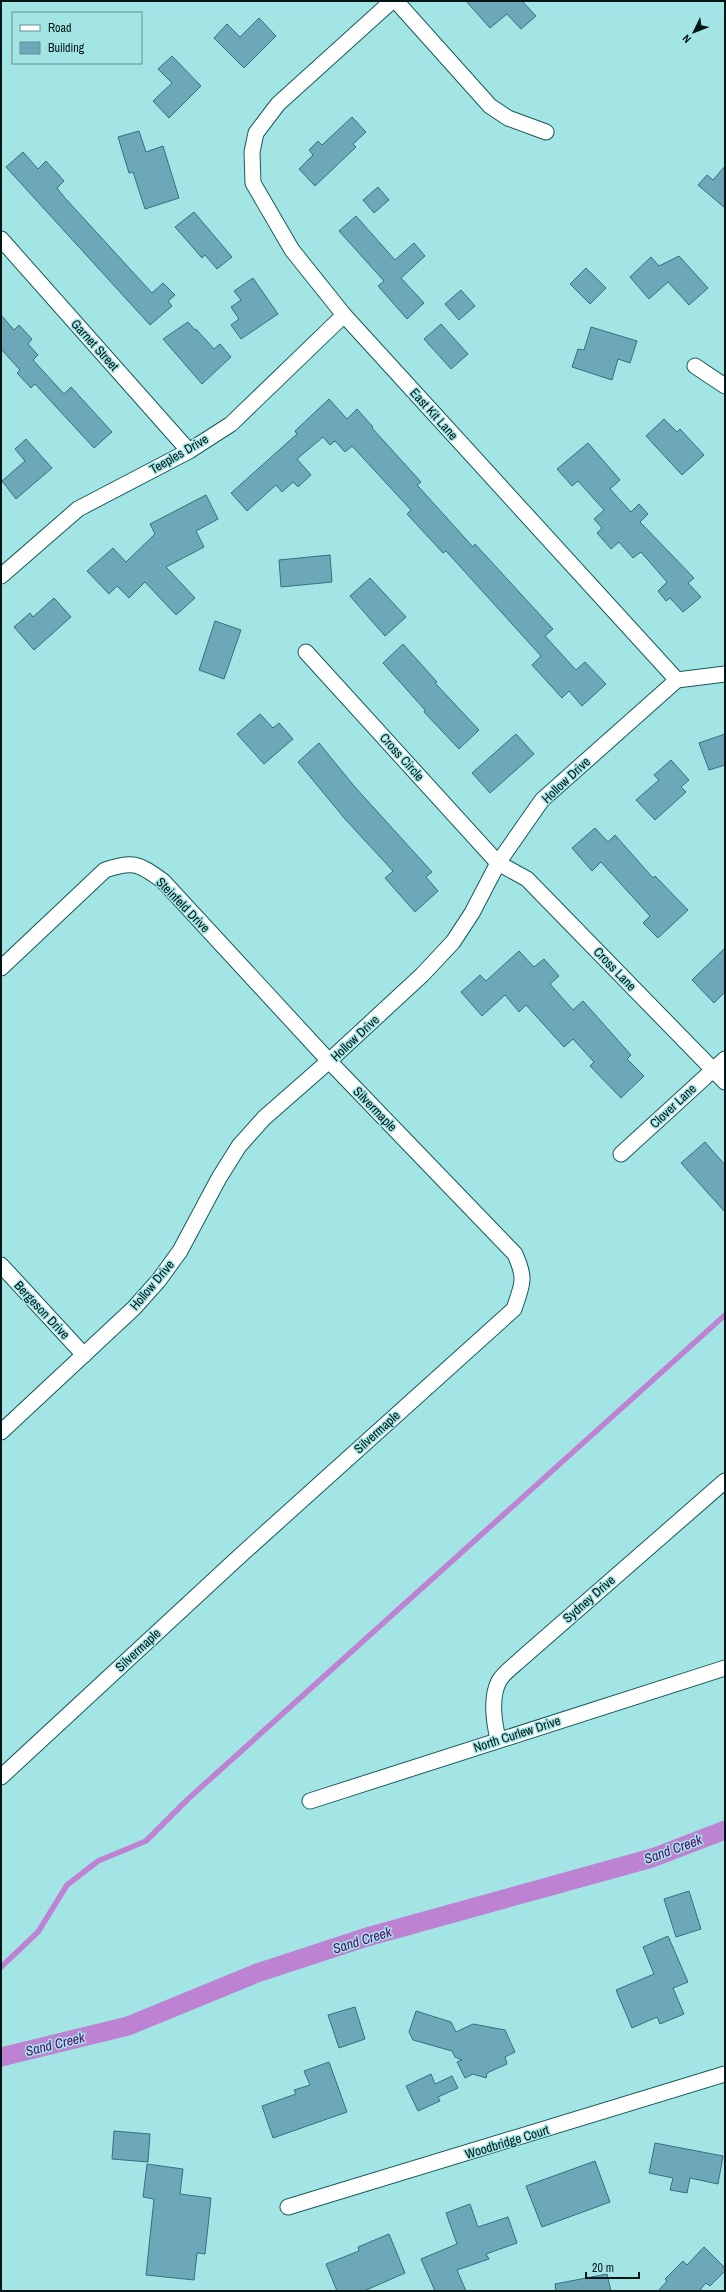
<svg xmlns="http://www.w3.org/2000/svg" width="726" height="2292" font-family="'Archivo Narrow',sans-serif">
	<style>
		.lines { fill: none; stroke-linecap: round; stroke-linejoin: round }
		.stream { stroke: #be82d3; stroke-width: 5.5 }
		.canal { stroke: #be82d3; stroke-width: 19 }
		.building { fill: #6da8b9; stroke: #35707f }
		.street-casing { stroke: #165b5d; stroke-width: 17 }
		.street { stroke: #fff; stroke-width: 15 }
		.labels { text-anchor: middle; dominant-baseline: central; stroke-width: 3; stroke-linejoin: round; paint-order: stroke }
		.street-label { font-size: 13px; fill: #001516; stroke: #a3e5e5 }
		.water-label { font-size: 14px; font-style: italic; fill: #59076f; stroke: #a3e5e5 }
	</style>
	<rect width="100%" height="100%" fill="#a3e5e5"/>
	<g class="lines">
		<path class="stream" d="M1,1967l37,-35 29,-47 31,-24 48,-20 42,-42 537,-484"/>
		<path class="canal" d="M1,2057l127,-31 129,-53 110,-36 285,-79 73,-28"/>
	</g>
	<g class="building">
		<path d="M466,1h56l14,15 -15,13 -14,-15 -17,14z"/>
		<path d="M259,18l17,18 -32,32 -30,-30 13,-14 13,13z"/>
		<path d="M172,56l29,30 -32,32 -16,-17 19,-18 -14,-14z"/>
		<path d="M352,117l14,15 -13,12 3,3 -41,39 -16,-17 14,-14 -4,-5 9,-9 4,4z"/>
		<path d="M139,131l7,21 17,-6 16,52 -34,11 -12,-37 -4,1 -11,-36z"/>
		<path d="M23,152l15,17 8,-8 18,20 -7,7 8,10 87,95 11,-10 12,12 -7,6 4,5 -22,19 -144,-158z"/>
		<path d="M725,166v42l-27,-23 9,-10 6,5z"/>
		<path d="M378,187l11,13 -15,13 -11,-13z"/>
		<path d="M194,212l38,45 -15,12 -12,-14 -3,3 -27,-31z"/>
		<path d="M356,216l39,44 19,-17 11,13 -24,22 23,25 -17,16 -29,-33 6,-5 -45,-50z"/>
		<path d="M679,256l29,32 -19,17 -21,-23 -19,17 -19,-22 21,-20 8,9z"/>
		<path d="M586,268l20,20 -16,16 -20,-20z"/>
		<path d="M253,278l25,36 -37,25 -10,-14 8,-6 -8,-12 10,-7 -7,-9z"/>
		<path d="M461,290l14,16 -16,14 -14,-16z"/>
		<path d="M1,315l13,15 5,-5 13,14 -4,5 10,11 -5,5 31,34 7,-7 41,45 -18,16 -59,-64 -4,4 -14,-15 3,-3 -19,-21z"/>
		<path d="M188,322l7,8 1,-1 18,20 6,-5 11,13 -29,27 -39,-45z"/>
		<path d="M441,324l27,30 -17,15 -27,-30z"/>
		<path d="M591,327l46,14 -7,22 -12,-4 -6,21 -40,-13 6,-18 6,1z"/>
		<path d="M329,399l18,20 10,-10 16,18 -1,1 49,54 -4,3 56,62 2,-3 78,85 -8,7 31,34 9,-8 21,22 -24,22 -13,-15 -7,7 -30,-33 9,-9 -95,-105 -3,2 -36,-39 4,-4 -59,-64 -7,6 -10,-11 -5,4 -7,-8 -26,22 14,16 -13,12 -5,-5 -11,10 -6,-7 -29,26 -16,-18 66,-59 -2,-3z"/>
		<path d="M664,419l13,13 3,-3 24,26 -22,20 -36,-39z"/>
		<path d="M26,439l26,29 -36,31 -14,-18 23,-20 -10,-12z"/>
		<path d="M588,443l32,37 -10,9 21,23 8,-8 9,10 -8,8 54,56 -6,5 13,14 -18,15 -13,-14 -4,3 -8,-10 9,-9 -26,-30 -8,6 -14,-16 -8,7 -14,-16 5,-5 -8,-9 10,-9 -26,-29 -6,5 -15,-17z"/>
		<path d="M206,495l12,24 -22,12 8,16 -38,20 29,31 -19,17 -31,-33 -16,16 -12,-12 -8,8 -22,-23 26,-23 13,14 29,-28 -5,-10z"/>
		<path d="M330,555l2,27 -51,5 -2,-27z"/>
		<path d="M370,578l36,39 -21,19 -35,-40z"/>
		<path d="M54,598l17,19 -37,33 -20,-23 16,-14 3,4z"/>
		<path d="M215,621l26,9 -17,49 -25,-9z"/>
		<path d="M403,644l34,38 -2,1 44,47 -20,19 -35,-37 1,-2 -42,-47z"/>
		<path d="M260,714l13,14 6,-5 14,16 -29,25 -27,-30z"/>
		<path d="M516,734l18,20 -44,39 -18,-20z"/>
		<path d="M725,734v31l-16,5 -10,-27z"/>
		<path d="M319,743l35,43 78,86 -6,5 12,14 -23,21 -30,-34 8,-7 -48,-52 -47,-57z"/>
		<path d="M671,760l18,20 -8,7 5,5 -31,28 -19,-20 23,-20 -5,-5z"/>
		<path d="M595,828l13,14 7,-7 38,43 2,-2 33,34 -30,28 -15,-15 7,-7 -49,-54 -9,9 -20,-23z"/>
		<path d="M725,948v44l-11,11 -22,-23z"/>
		<path d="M519,951l15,16 10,-8 15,17 -9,8 23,26 10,-9 48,54 -4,4 17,17 -23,22 -31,-32 4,-4 -21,-23 -9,8 -38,-42 -7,7 -14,-17 -23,21 -21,-24 19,-17 6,6z"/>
		<path d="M705,1142l20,23v47l-44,-49z"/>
		<path d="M689,1891l12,38 -25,8 -12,-38z"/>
		<path d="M668,1936l20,46 -15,6 11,26 -24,10 -3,-7 -25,11 -16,-38 38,-16 -11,-27z"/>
		<path d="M355,2007l10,32 -26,9 -11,-33z"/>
		<path d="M416,2011l35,11 5,10 17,-8 32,6 10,22 -10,5 2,7 -20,9 -1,5 -13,-4 -8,4 -8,-16 5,-2 -7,-3 -3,-6 -39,-11 -4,-8z"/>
		<path d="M329,2062l18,50 -74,26 -11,-32 34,-12 -2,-4 16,-5 -6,-14z"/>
		<path d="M431,2074l4,10 17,-8 6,12 -20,9 2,4 -22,10 -12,-25z"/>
		<path d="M114,2131l36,3 -2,28 -36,-3z"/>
		<path d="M655,2143l68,13 -5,28 -28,-6 -3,15 -17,-3 3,-12 -24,-5z"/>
		<path d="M595,2161l15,41 -68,25 -16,-41z"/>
		<path d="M147,2164l36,5 -3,25 31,4 -6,56 -8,-1 -3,27 -48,-5 8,-76 -11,-2z"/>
		<path d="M470,2204l8,23 30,-10 9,26 -31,11 3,5 -32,11 9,21h-31l-14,-32 36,-15 -11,-31z"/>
		<path d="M389,2234l16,39 -41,18h-27l-11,-27 33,-13 -1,-4z"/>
		<path d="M704,2247l21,21v3l-15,15 -4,-3 -7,8h-41l9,-10 -2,-2 18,-18 4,4z"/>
		<path d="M607,2274l4,17h-55l-1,-7z"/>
	</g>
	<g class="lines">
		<defs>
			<g id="street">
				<path d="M392,1l-114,103 -22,29 -4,19 1,31 39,67 52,65 333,365"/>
				<path d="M396,1l94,105 18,12 38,14"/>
				<path d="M1,239l188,212"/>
				<path d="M695,366l30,20"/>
				<path d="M1,576l77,-67 111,-58 42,-27 113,-109"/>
				<path d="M306,652l192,211 29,16 198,203"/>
				<path d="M1,968l104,-98c29,-10 34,-6 58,11l166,180 186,193c11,25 8,29 -1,55l-272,245 -241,223"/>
				<path d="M621,1154l104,-95"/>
				<path d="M1,1265l83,90"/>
				<path d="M1,1432l133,-124 25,-28 21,-29 39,-73 20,-32 25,-28 65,-57 93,-86 31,-33 19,-29 26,-50 44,-63 135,-120 48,-6"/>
				<path d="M498,1739c-4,-17 -8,-41 1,-58 4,-8 16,-16 22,-22l204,-178"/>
				<path d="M310,1801l415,-133"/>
				<path d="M288,2207l437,-133"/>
			</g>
		</defs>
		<use href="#street" class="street-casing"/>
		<use href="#street" class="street"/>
	</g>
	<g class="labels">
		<g class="street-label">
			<text transform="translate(95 345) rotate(48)">Garnet Street</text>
			<text transform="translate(434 414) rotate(48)">East Kit Lane</text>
			<text transform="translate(179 454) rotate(-30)">Teeples Drive</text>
			<text transform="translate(402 757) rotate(48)">Cross Circle</text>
			<text transform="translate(566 780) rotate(-43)">Hollow Drive</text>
			<text transform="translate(183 905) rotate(46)">Steinfeld Drive</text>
			<text transform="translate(615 969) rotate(46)">Cross Lane</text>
			<text transform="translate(355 1038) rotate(-43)">Hollow Drive</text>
			<text transform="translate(673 1106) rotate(-43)">Clover Lane</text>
			<text transform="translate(375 1109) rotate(46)">Silvermaple</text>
			<text transform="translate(152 1285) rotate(-50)">Hollow Drive</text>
			<text transform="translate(42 1310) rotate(47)">Bergeson Drive</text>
			<text transform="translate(377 1432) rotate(-42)">Silvermaple</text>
			<text transform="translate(589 1599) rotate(-41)">Sydney Drive</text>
			<text transform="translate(138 1650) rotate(-43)">Silvermaple</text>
			<text transform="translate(517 1734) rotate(-18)">North Curlew Drive</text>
			<text transform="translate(507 2142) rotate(-17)">Woodbridge Court</text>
		</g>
		<g class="water-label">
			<text transform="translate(673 1849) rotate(-20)">Sand Creek</text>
			<text transform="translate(362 1940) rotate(-17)">Sand Creek</text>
			<text transform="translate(55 2044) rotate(-14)">Sand Creek</text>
		</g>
	</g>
	<rect width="726" height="2292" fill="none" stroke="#001516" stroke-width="4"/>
	<rect x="12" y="12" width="130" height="52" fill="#a3e5e5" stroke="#629292"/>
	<rect x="20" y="25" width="20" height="6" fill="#ffffff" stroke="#629292"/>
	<text x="48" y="32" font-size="12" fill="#001516">Road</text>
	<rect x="20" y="42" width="20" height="12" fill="#6da8b9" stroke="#629292"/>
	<text x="48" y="52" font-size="12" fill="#001516">Building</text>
	<g transform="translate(694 32) rotate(227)" stroke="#a3e5e5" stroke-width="3" paint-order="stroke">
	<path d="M0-3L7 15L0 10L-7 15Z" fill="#001516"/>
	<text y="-6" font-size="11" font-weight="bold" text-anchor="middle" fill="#001516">N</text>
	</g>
	<path d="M586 2272v6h53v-6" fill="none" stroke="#001516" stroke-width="2"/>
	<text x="592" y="2272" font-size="12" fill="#001516" stroke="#a3e5e5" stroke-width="3" paint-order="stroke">20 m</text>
</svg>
